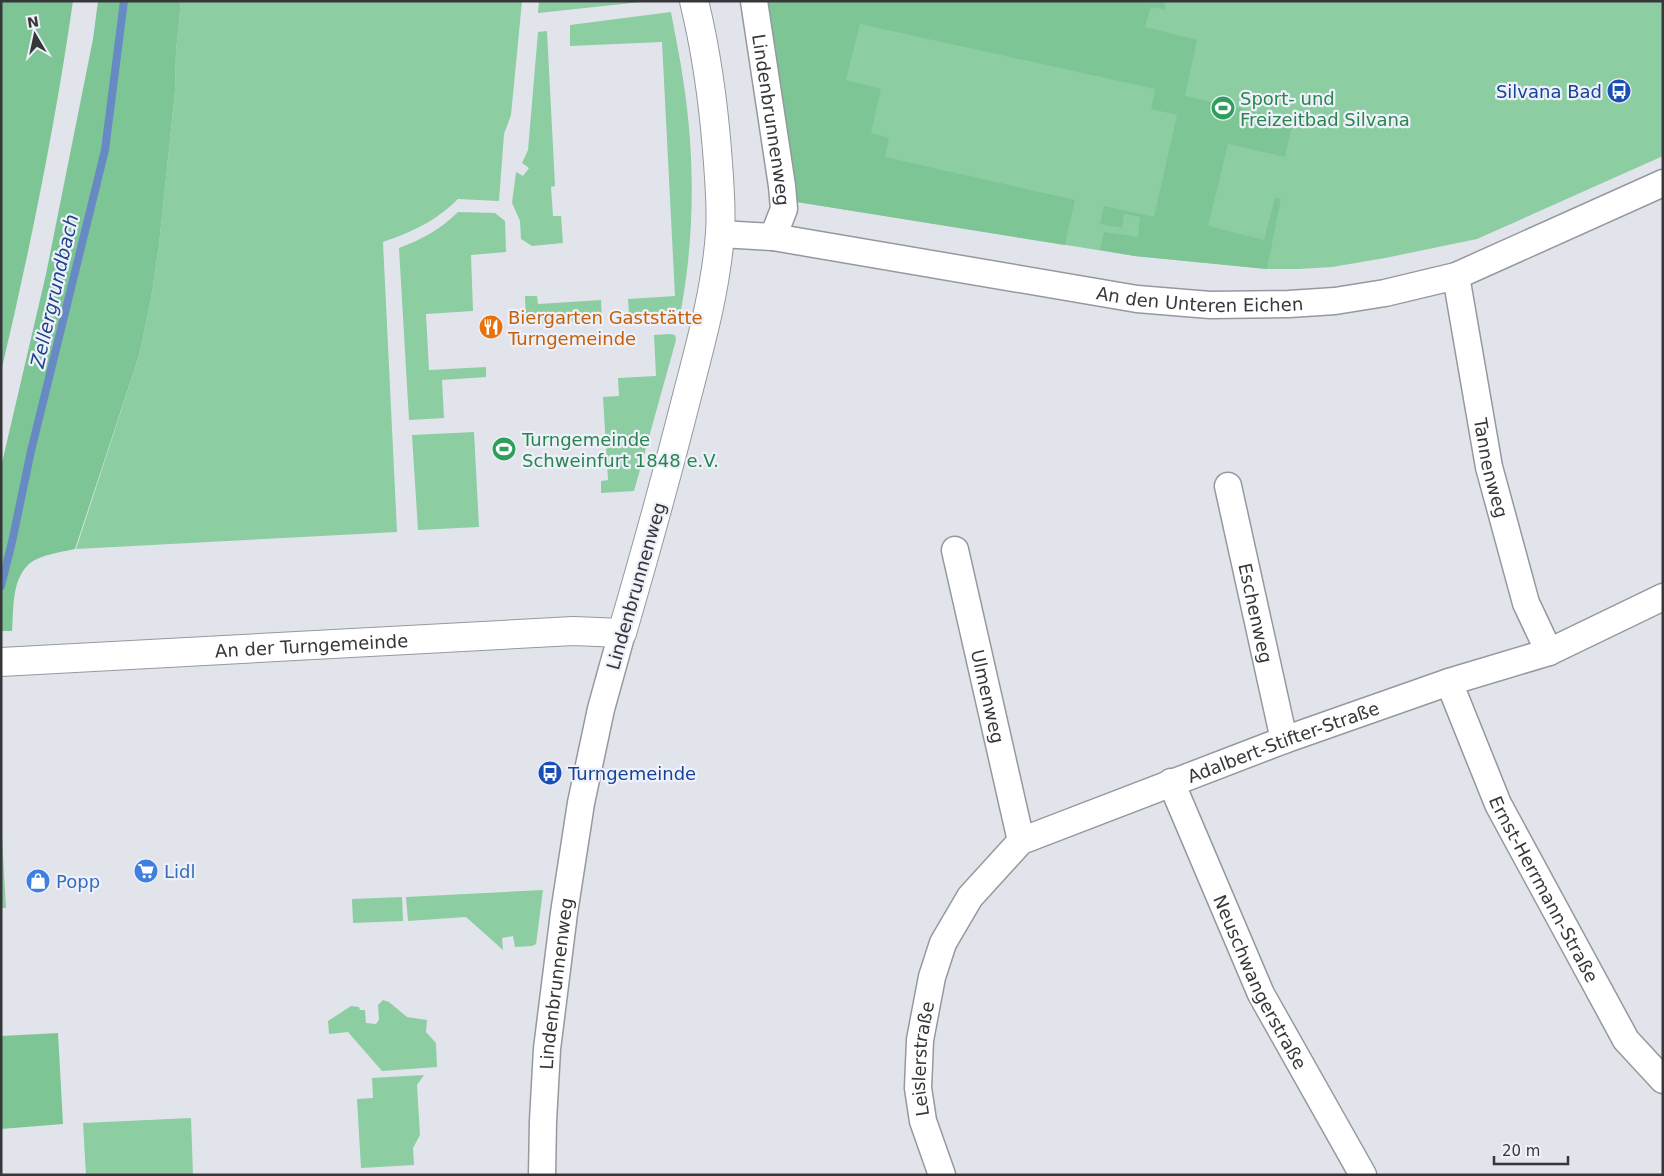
<svg xmlns="http://www.w3.org/2000/svg" width="1664" height="1176" font-family="'DejaVu Sans',sans-serif">
	<style>
		.green { fill: #8dcda2 }
		.forest { fill: #7ec596 }
		.lines { fill: none; stroke-linecap: round; stroke-linejoin: round }
		.stream { stroke: #678ac5; stroke-width: 8 }
		.street-casing { stroke: #9698a0; stroke-width: 29 }
		.secondary-casing { stroke: #9698a0; stroke-width: 30 }
		.street { stroke: #fff; stroke-width: 26 }
		.secondary { stroke: #fff; stroke-width: 28 }
		.labels { text-anchor: middle; dominant-baseline: central; stroke-width: 4.5; stroke-linejoin: round; paint-order: stroke }
		.transit-label { font-size: 18px; fill: #164399; stroke: #eff1fa; text-anchor: end }
		.leisure-label { font-size: 18px; fill: #27864d; stroke: #eff1fa; text-anchor: start }
		.street-label { font-size: 18px; fill: #36373a; stroke: #eff1fa }
		.food-label { font-size: 18px; fill: #c56008; stroke: #eff1fa; text-anchor: start }
		.shop-label { font-size: 18px; fill: #366cbe; stroke: #eff1fa; text-anchor: start }
		.water-label { font-size: 19px; font-style: italic; fill: #1c448c; stroke: #eff1fa }
	</style>
	<rect width="100%" height="100%" fill="#e2e4ec"/>
	<g class="green">
		<path d="M181,1h341l-11,114 -7,19 -5,67 -41,-2c-22,22 -46,33 -75,43l14,290 -321,17 63,-193 12,-57 8,-54 16,-153 1,-40z"/>
		<path d="M539,1h112l-113,12z"/>
		<path d="M768,1h895v155l-186,83 -92,19 -53,9 -33,2h-32l-132,-13 -338,-54z"/>
		<path d="M671,12c4,23 9,45 12,67 12,76 12,155 -2,231l-52,4 -1,-15 47,-3 -13,-254 -92,4v-21z"/>
		<path d="M547,31l8,155 -4,1 2,29h8l2,27 -31,3 -11,-7 -1,-18 -8,-18 4,-31 7,4 6,-8 -7,-5 6,-13 10,-118z"/>
		<path d="M458,212l37,1 10,8 1,31 -35,3 2,56 -47,3 3,56 57,-3v10l-44,3 2,38 -35,2 -10,-172c22,-8 42,-19 59,-36z"/>
		<path d="M537,296l1,8 63,-4 1,20 -76,4 -1,-28z"/>
		<path d="M670,334l5,1 1,5 -42,151 -33,2v-12l7,-1 -5,-83 16,-1 -1,-18 38,-2 -2,-41z"/>
		<path d="M474,432l5,95 -61,3 -6,-95z"/>
		<path d="M1,819l5,89h-5z"/>
		<path d="M543,890l-7,54 -4,2 -17,1 -2,-11 -11,2 1,12 -37,-33 -58,4 -2,-24z"/>
		<path d="M402,897l1,24 -50,2 -1,-24z"/>
		<path d="M383,1000l6,2 18,15 20,3 -1,12 10,11 1,24 -55,4 -34,-39 -19,2 -1,-13 23,-15 8,1 1,3h5l1,13 10,1 3,-4 -1,-15z"/>
		<path d="M424,1075l-7,10 3,50 -7,13 1,17 -53,3 -4,-69 16,-1 -1,-20z"/>
		<path d="M191,1118l2,57h-107l-3,-52z"/>
	</g>
	<g class="forest">
		<path d="M1,1h72c-18,125 -43,248 -72,371z"/>
		<path d="M98,1h83l-5,51 -1,40 -16,153 -8,54 -12,57 -64,193c-13,3 -37,6 -47,16 -17,17 -14,45 -16,66h-11v-164l45,-193 47,-235z"/>
		<path d="M768,1h396l2,9 -15,-3 -6,20 52,13 -12,56 108,24 -8,37 -57,-13 -20,82 56,14 11,-42 6,1 -14,70 -132,-13 -35,-6 4,-18 34,5 2,-20 -16,-3 -2,14 -22,-4 4,-18 50,11 23,-102 -26,-6 4,-20 -295,-65 -14,56 35,9 -10,44 18,5 -4,19 190,43 -10,45 -268,-43z"/>
		<path d="M58,1033l5,91 -62,5v-93z"/>
	</g>
	<g class="lines">
		<path class="stream" d="M1,586l11,-44 19,-91 74,-301 19,-149"/>
		<defs>
			<g id="street">
				<path id="s1" d="M754,1l28,185 2,23 -11,28"/>
				<path id="s2" d="M720,234l53,3 364,62 73,6 79,-1 46,-3 50,-8 71,-17 207,-93"/>
				<path id="s3" d="M1456,276l33,191 37,136 23,49"/>
				<path id="s4" d="M1228,486l56,254"/>
				<path id="s5" d="M955,550l66,291"/>
				<path id="s6" d="M1449,682l49,122 128,236 37,40"/>
				<path id="s7" d="M1171,782l90,212 102,181"/>
				<path id="s8" d="M542,1175l1,-54 4,-72 17,-136 17,-110 20,-94 21,-76"/>
				<path id="s9" d="M942,1175l-19,-54 -5,-33 2,-48 12,-63 11,-34 27,-46 51,-56 263,-101 165,-58 100,-30 114,-55"/>
			</g>
			<g id="secondary">
				<path id="s10" d="M1,662l572,-31 49,2c23,-79 45,-158 65,-237 14,-54 29,-107 33,-163 2,-27 -1,-55 -3,-83 -4,-50 -11,-100 -23,-149"/>
			</g>
		</defs>
		<use href="#street" class="street-casing"/>
		<use href="#secondary" class="secondary-casing"/>
		<use href="#street" class="street"/>
		<use href="#secondary" class="secondary"/>
	</g>
	<defs>
		<symbol id="bus-disc" viewBox="-11 -11 22 22"><circle r="9.5" fill="#1a4fb4" stroke="#eff1fa"/><path d="M-5-6H5V4H4V6H2V4H-2V6H-4V4H-5ZM-3.5-4V0h7V-4ZM-3.5 1.2v1.5H-2V1.2ZM2 1.2v1.5H3.5V1.2Z" fill="#fff"/></symbol>
		<symbol id="stadium-disc" viewBox="-11 -11 22 22"><circle r="9.5" fill="#2e9e5b" stroke="#eff1fa"/><path d="M0-5a6.5 5 0 1 0 0 10a6.5 5 0 1 0 0-10ZM-3.5-1.8h7v3.6h-7Z" fill="#fff"/></symbol>
		<symbol id="restaurant-disc" viewBox="-11 -11 22 22"><circle r="9.5" fill="#e8710a" stroke="#eff1fa"/><path d="M-5-6h1v4h1v-4h1v4h1v-4h1v5L-1.5 .5V6h-2V.5L-5-1ZM5-6V6H3V1.5H1.5Q1.5-4 5-6Z" fill="#fff"/></symbol>
		<symbol id="supermarket-disc" viewBox="-11 -11 22 22"><circle r="9.5" fill="#3f7fe0" stroke="#eff1fa"/><path d="M-6-5.5h2.5l.6 2H6L4.5 2H-2.5L-4.4-4H-6ZM-1.5 3.2a1.3 1.3 0 1 0 .1 0ZM3 3.2a1.3 1.3 0 1 0 .1 0Z" fill="#fff"/></symbol>
		<symbol id="shop-disc" viewBox="-11 -11 22 22"><circle r="9.5" fill="#3f7fe0" stroke="#eff1fa"/><path d="M-5-2.5h2.3a2.7 3.5 0 0 1 5.4 0H5L5.5 6h-11ZM-1.5-2.5h3a1.5 2.3 0 0 0-3 0Z" fill="#fff"/></symbol>
	</defs>
	<g fill-rule="evenodd">
		<use href="#bus-disc" x="1605" y="77" width="28" height="28"/>
		<use href="#stadium-disc" x="1209" y="94" width="28" height="28"/>
		<use href="#restaurant-disc" x="477" y="313" width="28" height="28"/>
		<use href="#stadium-disc" x="490" y="435" width="28" height="28"/>
		<use href="#bus-disc" x="536" y="759" width="28" height="28"/>
		<use href="#supermarket-disc" x="132" y="857" width="28" height="28"/>
		<use href="#shop-disc" x="24" y="867" width="28" height="28"/>
	</g>
	<g class="labels">
		<g class="transit-label">
			<text x="1602" y="91">Silvana Bad</text>
			<text x="568" y="773" text-anchor="start">Turngemeinde</text>
		</g>
		<g class="leisure-label">
			<text x="1240" y="98">Sport- und<tspan x="1240" dy="21">Freizeitbad Silvana</tspan></text>
			<text x="522" y="439">Turngemeinde<tspan x="522" dy="21">Schweinfurt 1848 e.V.</tspan></text>
		</g>
		<g class="street-label">
			<text stroke="none"><textPath href="#s1" startOffset="120">Lindenbrunnenweg</textPath></text>
			<text stroke="none"><textPath href="#s2" startOffset="485">An den Unteren Eichen</textPath></text>
			<text stroke="none"><textPath href="#s3" startOffset="195">Tannenweg</textPath></text>
			<text transform="translate(636 586) rotate(-74)">Lindenbrunnenweg</text>
			<text stroke="none"><textPath href="#s4" startOffset="130">Eschenweg</textPath></text>
			<text stroke="none"><textPath href="#s10" startOffset="311">An der Turngemeinde</textPath></text>
			<text stroke="none"><textPath href="#s5" startOffset="150">Ulmenweg</textPath></text>
			<text stroke="none"><textPath href="#s9" startOffset="648">Adalbert-Stifter-Straße</textPath></text>
			<text stroke="none"><textPath href="#s6" startOffset="228">Ernst-Herrmann-Straße</textPath></text>
			<text stroke="none"><textPath href="#s7" startOffset="219">Neuschwangerstraße</textPath></text>
			<text stroke="none"><textPath href="#s8" startOffset="192">Lindenbrunnenweg</textPath></text>
			<text stroke="none"><textPath href="#s9" startOffset="120">Leislerstraße</textPath></text>
		</g>
		<g class="food-label">
			<text x="508" y="317">Biergarten Gaststätte<tspan x="508" dy="21">Turngemeinde</tspan></text>
		</g>
		<g class="shop-label">
			<text x="164" y="871">Lidl</text>
			<text x="56" y="881">Popp</text>
		</g>
		<g class="water-label">
			<text transform="translate(54 291) rotate(-77)">Zellergrundbach</text>
		</g>
	</g>
	<rect width="1664" height="1176" fill="none" stroke="#36373a" stroke-width="5"/>
	<g transform="translate(35 35) rotate(351)" stroke="#eff1fa" stroke-width="4" paint-order="stroke">
	<path d="M0-4L9 19L0 12L-9 19Z" fill="#36373a"/>
	<text y="-8" font-size="14" font-weight="bold" text-anchor="middle" fill="#36373a">N</text>
	</g>
	<path d="M1494 1156v8h74v-8" fill="none" stroke="#36373a" stroke-width="2.5"/>
	<text x="1502" y="1156" font-size="15" fill="#36373a" stroke="#eff1fa" stroke-width="4" paint-order="stroke">20 m</text>
</svg>
